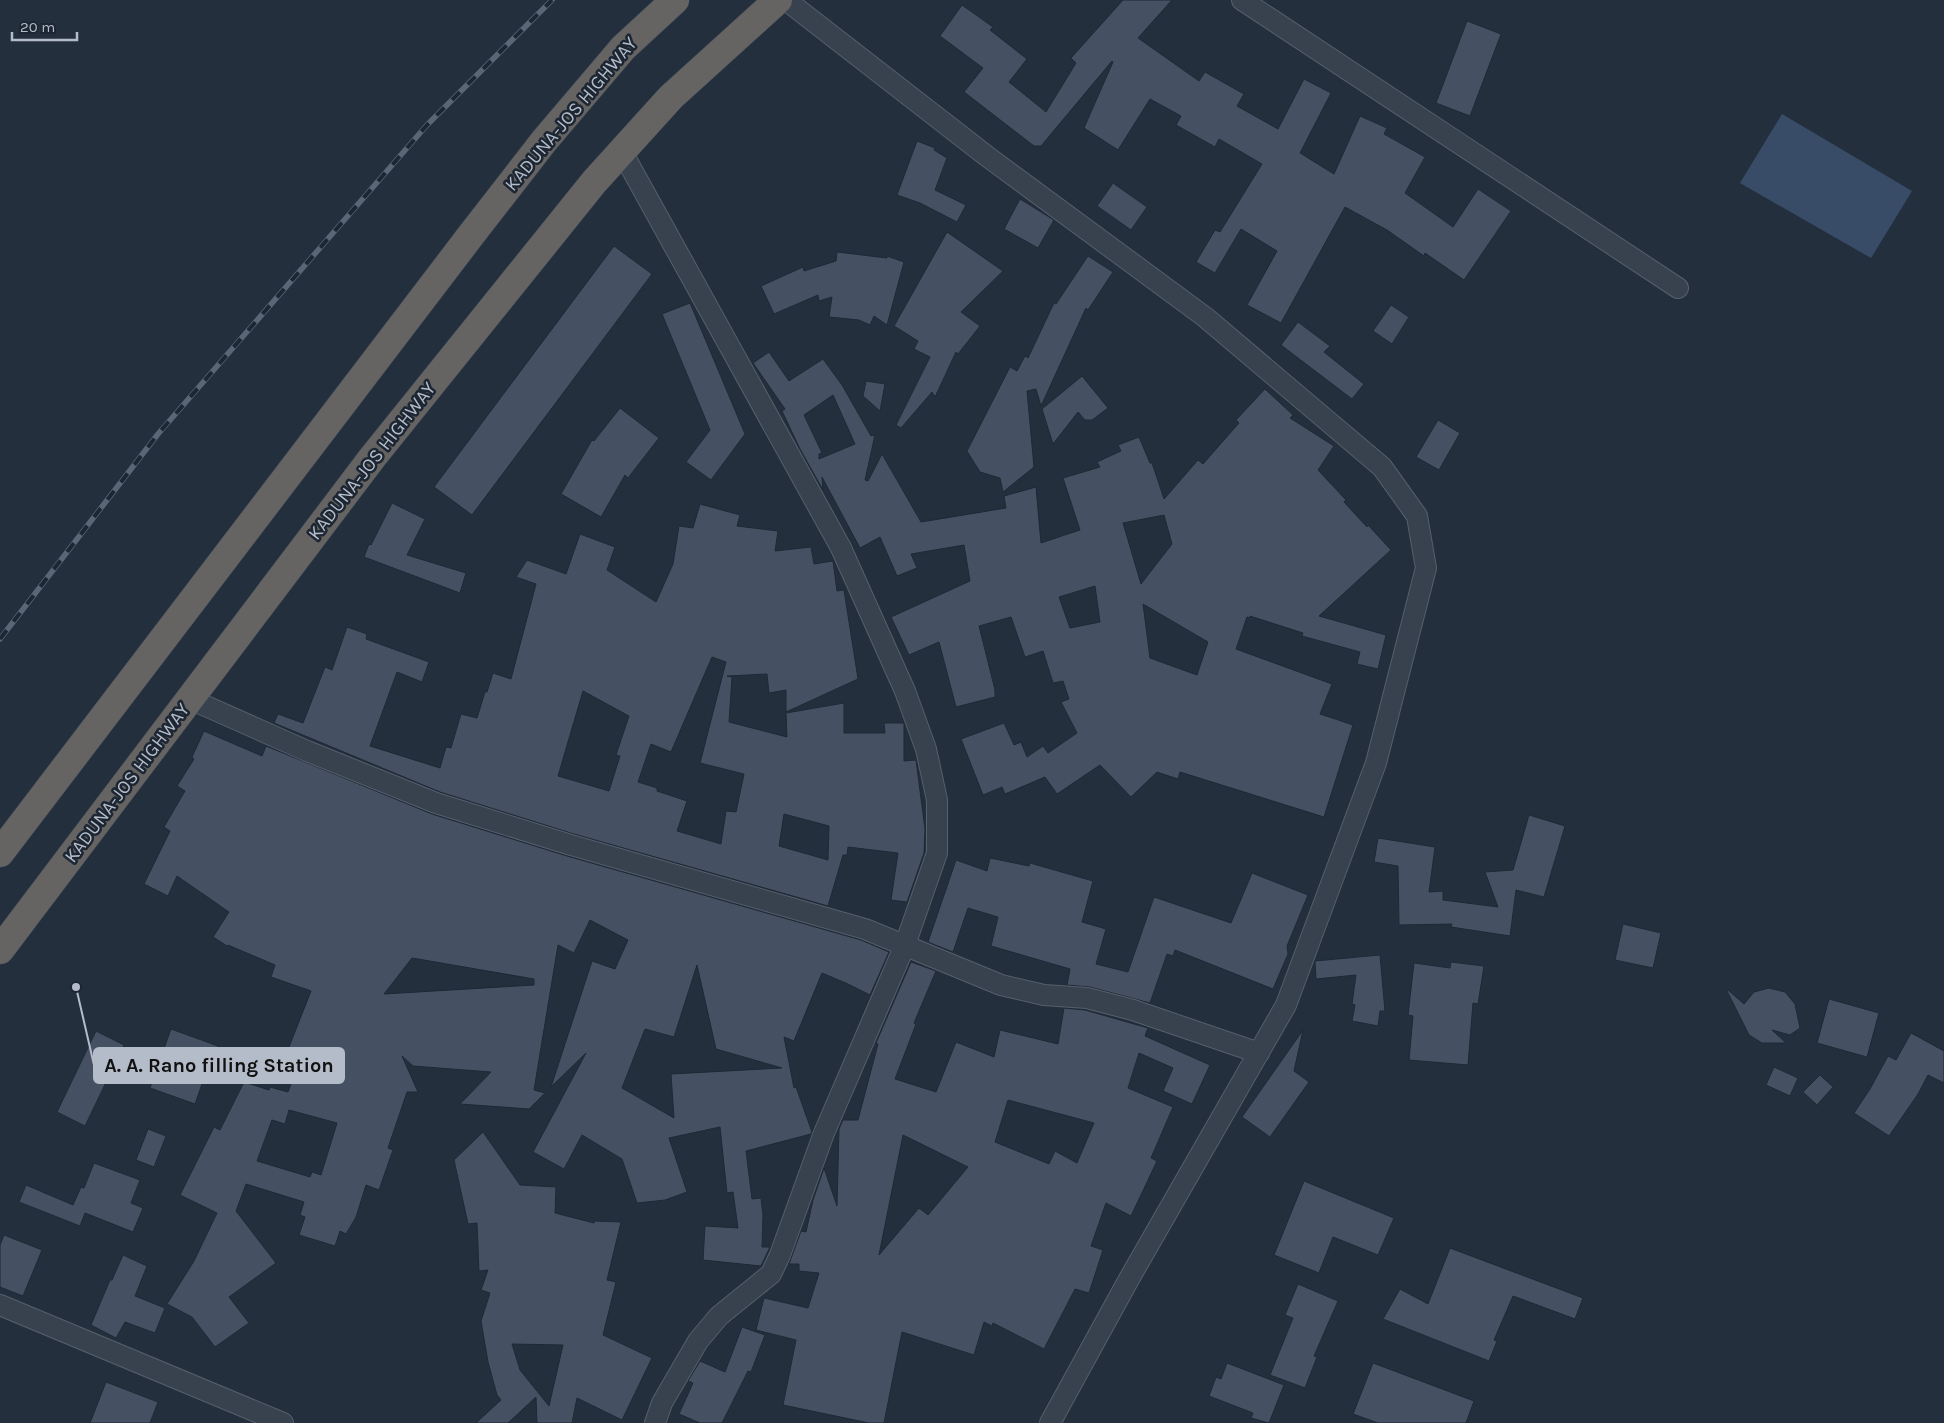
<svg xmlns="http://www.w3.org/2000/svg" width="1944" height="1423" font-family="Karla,sans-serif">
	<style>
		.water { fill: #394c67 }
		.building { fill: #455162; stroke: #1f2835; fill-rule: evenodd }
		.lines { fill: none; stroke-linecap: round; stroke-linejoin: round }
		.minor-casing { stroke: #565f6c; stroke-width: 22 }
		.trunk-casing { stroke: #434c59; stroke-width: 29 }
		.minor { stroke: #38414e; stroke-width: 20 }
		.trunk { stroke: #656462; stroke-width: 28 }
		.rail-casing { stroke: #5a6575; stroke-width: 5.5 }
		.rail { stroke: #1d2633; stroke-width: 4; stroke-dasharray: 11; stroke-linecap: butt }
		.labels { text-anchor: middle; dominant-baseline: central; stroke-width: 5; stroke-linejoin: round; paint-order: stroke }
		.street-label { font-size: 19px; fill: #b4bcc9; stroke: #1d2633 }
		.leader { fill: none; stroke: #b4bcc9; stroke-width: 2 }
		.callout-dot { fill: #b4bcc9; stroke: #1d2633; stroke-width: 2 }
		.callout { fill: #b4bcc9; stroke: #b4bcc9; stroke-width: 2 }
		.callout-label { font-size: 20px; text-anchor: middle; font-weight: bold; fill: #111 }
	</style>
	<rect width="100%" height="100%" fill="#242f3e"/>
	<path class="water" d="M1782,114l130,77 -41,67 -131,-75z"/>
	<g class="building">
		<path d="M1123,0h49l-34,38 61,43 6,-9 39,22 -7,12 41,23 26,-50 27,14 -31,60 34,21 26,-58 27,12 -3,6 41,23 -20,36 48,34 25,-38 33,22 -47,69 -39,-27 -1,3 -37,-26 -42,-23 -64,116 -34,-18 30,-54 -36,-22 -26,44 -19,-11 19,-32 5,2 42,-68 -43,-25 -4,8 -39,-22 5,-9 -31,-17 -32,51 -34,-22 29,-66 -1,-1 -71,85h-7l-70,-54 19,-24 -43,-32 22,-31 31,22 -3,3 37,29 -18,23 37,30 30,-49 -5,-5z"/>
		<path d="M1467,21l34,13 -31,82 -34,-13z"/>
		<path d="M917,141l18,7 -1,2 13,8 -12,32 31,15 -9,17 -37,-19 -23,-8z"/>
		<path d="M1113,183l34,24 -16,23 -34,-24z"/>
		<path d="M1020,199l34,21 -16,28 -34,-19z"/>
		<path d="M947,232l56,39 -42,41 19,14 -22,28 -2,-2 -21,45 -3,-5 -31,36 -5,-3 34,-68 -16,-8 4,-8 -24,-15z"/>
		<path d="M614,246l38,28 -180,241 -38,-28z"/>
		<path d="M837,252l50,6v-2l17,6 -17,63 -13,-9 -4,9 -11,-5 -30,-3 3,-20 -13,4 -1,-6 -44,19 -13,-28 42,-19 1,4 32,-10z"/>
		<path d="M1088,256l25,16 -25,38 -2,-2 -45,98 -5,-17 -9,2 7,76 -31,25 -3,-14 -20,-6 -13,-21 43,-84 7,4 8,-15 3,2 26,-55 2,1z"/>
		<path d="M690,303l55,131 -34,46 -25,-18 24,-32 -48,-116z"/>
		<path d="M1391,305l18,12 -17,27 -19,-13z"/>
		<path d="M1298,322l32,24 -6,6 40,32 -12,15 -71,-54z"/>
		<path d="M769,352l20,29 34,-22 19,26 29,51 4,-1 -10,45 3,1 14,-27 39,68 85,-14 -2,-12 32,-9 5,56 39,-13 -17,-52 37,-11 -3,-5 24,-11 -3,-6 21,-8 11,26h2l12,36 34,-39 5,4 36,-41 -3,-3 29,-31 28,26 -3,3 44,28 -16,24 28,30 -2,2 23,25 1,-2 23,25 -72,66 67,19 -8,34 -21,-5 3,-12 -58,-16 1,-3 -53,-17v2l-3,-1 -11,32 96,35 -12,30 33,11 -29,92 -144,-45 -2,7 -21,-7 -26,25 -31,-32 -43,29 -12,-17 -40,17 -3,-7 -19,8 -22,-56 43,-16 10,22 7,-3 6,15 16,-11 5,7 29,-20 -16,-31 8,-3 -6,-18 -10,2 -10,-32 -18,6 -14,-40 -32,9 16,64v7l-39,10 -17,-65 -30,13 -18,-38 79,-36 -6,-36 -53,9 6,14 -20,8 -17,-39 -20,11 -38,-71 1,13 -23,-41 -18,-38 3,-2 -32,-46zM833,395l22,49 -36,15v-5l3,-1 -18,-38zM1164,515l8,29 -31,40 -18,-61zM1095,586l5,36 -30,6 -11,-31zM1143,604l65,38 -11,33 -47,-17z"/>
		<path d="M1082,376l26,32 -16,12h-7l-7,-8 -25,32 -11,-35z"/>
		<path d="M866,381l19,3 -5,27 -17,-15z"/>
		<path d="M620,408l39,30 -31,40 -3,-3 -24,42 -40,-23 31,-54 2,1z"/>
		<path d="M1438,420l22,13 -21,37 -23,-13z"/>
		<path d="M392,503l33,16 -18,36 59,18 -6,20 -96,-36 5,-13 2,1z"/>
		<path d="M700,504l40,11 -3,11 41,5 -3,20 36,-4 3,17 19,-3 4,30 7,-1 14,89 -72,33v-22l-17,3 -2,-19 -40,2 5,1 -3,45 58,15 -1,-24 58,-10v30h41l-1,-10h20v38l12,-1 9,69 -1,24 -17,49 -16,-2 7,-47 -50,-6 -1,8h-4l-15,51 -254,-72 -134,-42 -166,-69 4,-9 25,9 22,-56 7,3 15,-43 20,7 -1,5 63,23 -7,20 -25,-10 -27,74 70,22 6,-21 5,1 10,-34 16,4 8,-26h2l6,-19 18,6 25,-95 -20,-7 11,-17 39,14 14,-40 35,13 -8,23 49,32 17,-38 6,-38 14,2zM712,657l14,5 -26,101 44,11 -8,38 -10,-1 -5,33 -44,-13 10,-30 -30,-10v-3l-19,-6 13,-38 20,8zM583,691l46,25 -13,39 4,1 -11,35 -51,-15zM784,814l45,12 -1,34 -49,-14z"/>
		<path d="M204,731l58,25 4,-10 166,68 135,42 294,84 28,12 -19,43 -22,-11 -26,-11 -28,68 -10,-4 10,51 2,-1 16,45 -1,2 -65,17 6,48 9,-1 2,17 -1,32h8l-9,19 -58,-6 2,-34 33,2 -5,-36 -6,1 -7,-66 -51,11 18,54 -22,8 -28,3 -15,-44 -40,-24 -18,34 -31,-17 53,-99 -35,34 41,-126 23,8 13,-29 -38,-20 -16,33 -16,-8 -24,145 11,3 -16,16 -69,-5 31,-32 -78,-6 -11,-10 16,36h-11l-19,56 5,2 -14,40 -13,-5 -10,32 -10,17 -6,-3 -5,15 -36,-11 6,-18 -5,-2 4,-13 -58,-18 -10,27 40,52 -47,34 20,26 -34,24 -23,-30 -25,-13 27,-43 23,-48 -37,-18 34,-68 6,3 24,-48 25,8 1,-3 18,5 14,-39 -13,-6 22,-56 -40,-14 4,-12 -47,-20 -1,1 -14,-9 16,-25 -52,-36 -9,20 -24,-12 26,-53 -6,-4 21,-36 -8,-5 17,-27 -2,-2zM412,958l122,21v6l-150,9zM697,965l19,84 66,19 -111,6 3,44 -52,-30 23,-59 29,8zM289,1110l48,13 -16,52 -9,-3 -2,5 -53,-16 15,-41 13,4z"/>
		<path d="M1529,815l36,11 -21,71 -28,-7 -6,46 -59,-9 1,-3 -53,1 -1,-59 -24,-4 4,-24 57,9 -6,45 14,-1v9l55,7 -13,-35 28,-2z"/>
		<path d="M990,858l39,8 1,-3 63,18 -11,41 24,7 -10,35 32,8 26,-75 77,26 21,-50 56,22 -21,51 1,8 -15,35 -98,-39 -2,6 -6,-2 -17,49 -60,-16 -23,-2 3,-16 -79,-23 7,-29 -30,-9 -15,44 -25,-10 28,-82 31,11z"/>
		<path d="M1623,924l38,9 -8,35 -38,-8z"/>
		<path d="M1380,955l5,56h-5l-2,15 -26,-5 3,-16 -3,-1 4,-29 -40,4 -1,-18z"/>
		<path d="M911,962l25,9 -22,52 2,1 -21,55 41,13 20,-50 38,15 6,-27 58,14 6,-36 21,2 63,18 -3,8 65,29 -18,39 -29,-13 10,-23 -34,-15 -11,35 45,19 -22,51 6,3 -26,55 -25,-13 -15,43 12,4 -14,43 -14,-4 -31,60 -51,-26 -1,3 -8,-4 -10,33 -72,-23 -18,91h-15l-86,-18 13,-65 -40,-10 8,-32 44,10 11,-35 -20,-2v-7h-10l12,-33 5,1 7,-32 11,-32 13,38 2,-77 4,-9h15l20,-76 -2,-1zM1008,1100l86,23 -17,40 -22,-12 -6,13 -54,-22zM903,1135l65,32 -40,48 -9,-7 -40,47z"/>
		<path d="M1451,962l33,4 -6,38 -5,-1 -5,62 -59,-5 4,-44 -5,-1 6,-52 36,5z"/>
		<path d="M1769,988l16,4 10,12 5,24 -10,7 -18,-5 14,13h-24l-13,-8 -22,-44 1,-1 16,14 10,-12z"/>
		<path d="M1829,999l50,14 -12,44 -50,-14z"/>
		<path d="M171,1029l47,17 -13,35h-2l-8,23 -45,-16z"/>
		<path d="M1303,1030l-9,41 15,11 -39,55 -28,-20z"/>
		<path d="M96,1031l28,14 -39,81 -28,-14z"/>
		<path d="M1911,1033l33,18v32l-16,-8 -10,19 -29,42 -35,-23 16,-24 18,-33 8,4z"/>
		<path d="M1774,1067l24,11 -8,18 -24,-11z"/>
		<path d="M1820,1075l13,12 -16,18 -14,-13z"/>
		<path d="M148,1129l18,7 -12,31 -18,-7z"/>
		<path d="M483,1132l37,53 36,2 -1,26 39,10v-2l27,1 -14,58 9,2 -13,53 49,23 -30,62 -45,-22 -5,25h-35l-1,-26 -28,26h-32l25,-23 -4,-5 -9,-33 -7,-41 9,-28 -9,-3 7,-20 -9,1 -2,-48 -9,1 -14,-64zM512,1344l51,1 -14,61 -29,-36z"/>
		<path d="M94,1163l46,17 -9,23 12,5 -10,24 -48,-19 -5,13 -61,-24 7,-17 47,20 8,-18 3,1z"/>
		<path d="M1304,1181l90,37 -16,37 -45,-18 -14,36 -45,-18z"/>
		<path d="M4,1235l38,15 -19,46 -23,-9v-42z"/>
		<path d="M1450,1248l133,50 -8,21 -62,-23 -19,44 3,1 -8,20 -106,-42 17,-30 28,15z"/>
		<path d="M123,1255l24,11 -12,30 30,12 -10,25 -30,-11 -9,16 -25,-13 19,-45h2z"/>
		<path d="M1298,1284l40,17 -24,55 3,1 -12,31 -35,-13 23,-57 -8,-3z"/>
		<path d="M742,1327l23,8 -14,37 -3,-1 -26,52h-22l-21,-9 14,-31 -5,-2 12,-20 25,11z"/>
		<path d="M1227,1363l57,22 -15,38 -18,-5 2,-5 -44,-17 7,-19 5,2z"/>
		<path d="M1373,1363l101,38 -8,22h-88l-25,-9z"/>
		<path d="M106,1382l52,20 -8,21h-60z"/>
	</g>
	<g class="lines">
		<defs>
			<g id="minor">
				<path d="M786,0l202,157 217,160 177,150 35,49 9,52 -50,195 -90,242 -157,274 -79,144"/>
				<path d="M1242,0l436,288"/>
				<path d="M621,150l220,398 64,143 21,58 11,51v53l-32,92 -81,188 -44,122 -9,19 -52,42 -21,25 -36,62 -7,20"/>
				<path d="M190,699l117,52 129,52 135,42 294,84 136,56 43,10 43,3 46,12 126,43"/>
				<path d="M0,1305l283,118"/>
			</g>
			<g id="trunk">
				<path d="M0,853l471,-618 73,-94 79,-93 52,-48"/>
				<path d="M0,950l372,-492 222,-276 77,-85 107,-97"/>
			</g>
		</defs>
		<use href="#minor" class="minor-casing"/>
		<use href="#trunk" class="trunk-casing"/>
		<use href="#minor" class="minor"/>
		<use href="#trunk" class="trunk"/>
		<defs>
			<path id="rail" d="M0,639l158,-205 269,-309 125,-125"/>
		</defs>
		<use href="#rail" class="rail-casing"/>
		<use href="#rail" class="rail"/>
	</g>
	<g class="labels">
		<g class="street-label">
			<text transform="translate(571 114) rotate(-50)">KADUNA-JOS HIGHWAY</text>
			<text transform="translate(372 461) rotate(-52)">KADUNA-JOS HIGHWAY</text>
			<text transform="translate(127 783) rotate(-53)">KADUNA-JOS HIGHWAY</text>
		</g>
	</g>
	<path class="leader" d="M76 987L94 1065"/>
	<circle class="callout-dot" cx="76" cy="987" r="5"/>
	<rect class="callout" x="94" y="1048" width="250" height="35" rx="5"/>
	<g class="callout-label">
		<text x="219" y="1072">A. A. Rano filling Station</text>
	</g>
	<path d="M12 32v8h65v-8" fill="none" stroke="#b4bcc9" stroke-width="2.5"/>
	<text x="20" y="32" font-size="15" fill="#b4bcc9" stroke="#1d2633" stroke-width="4" paint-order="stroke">20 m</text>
</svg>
